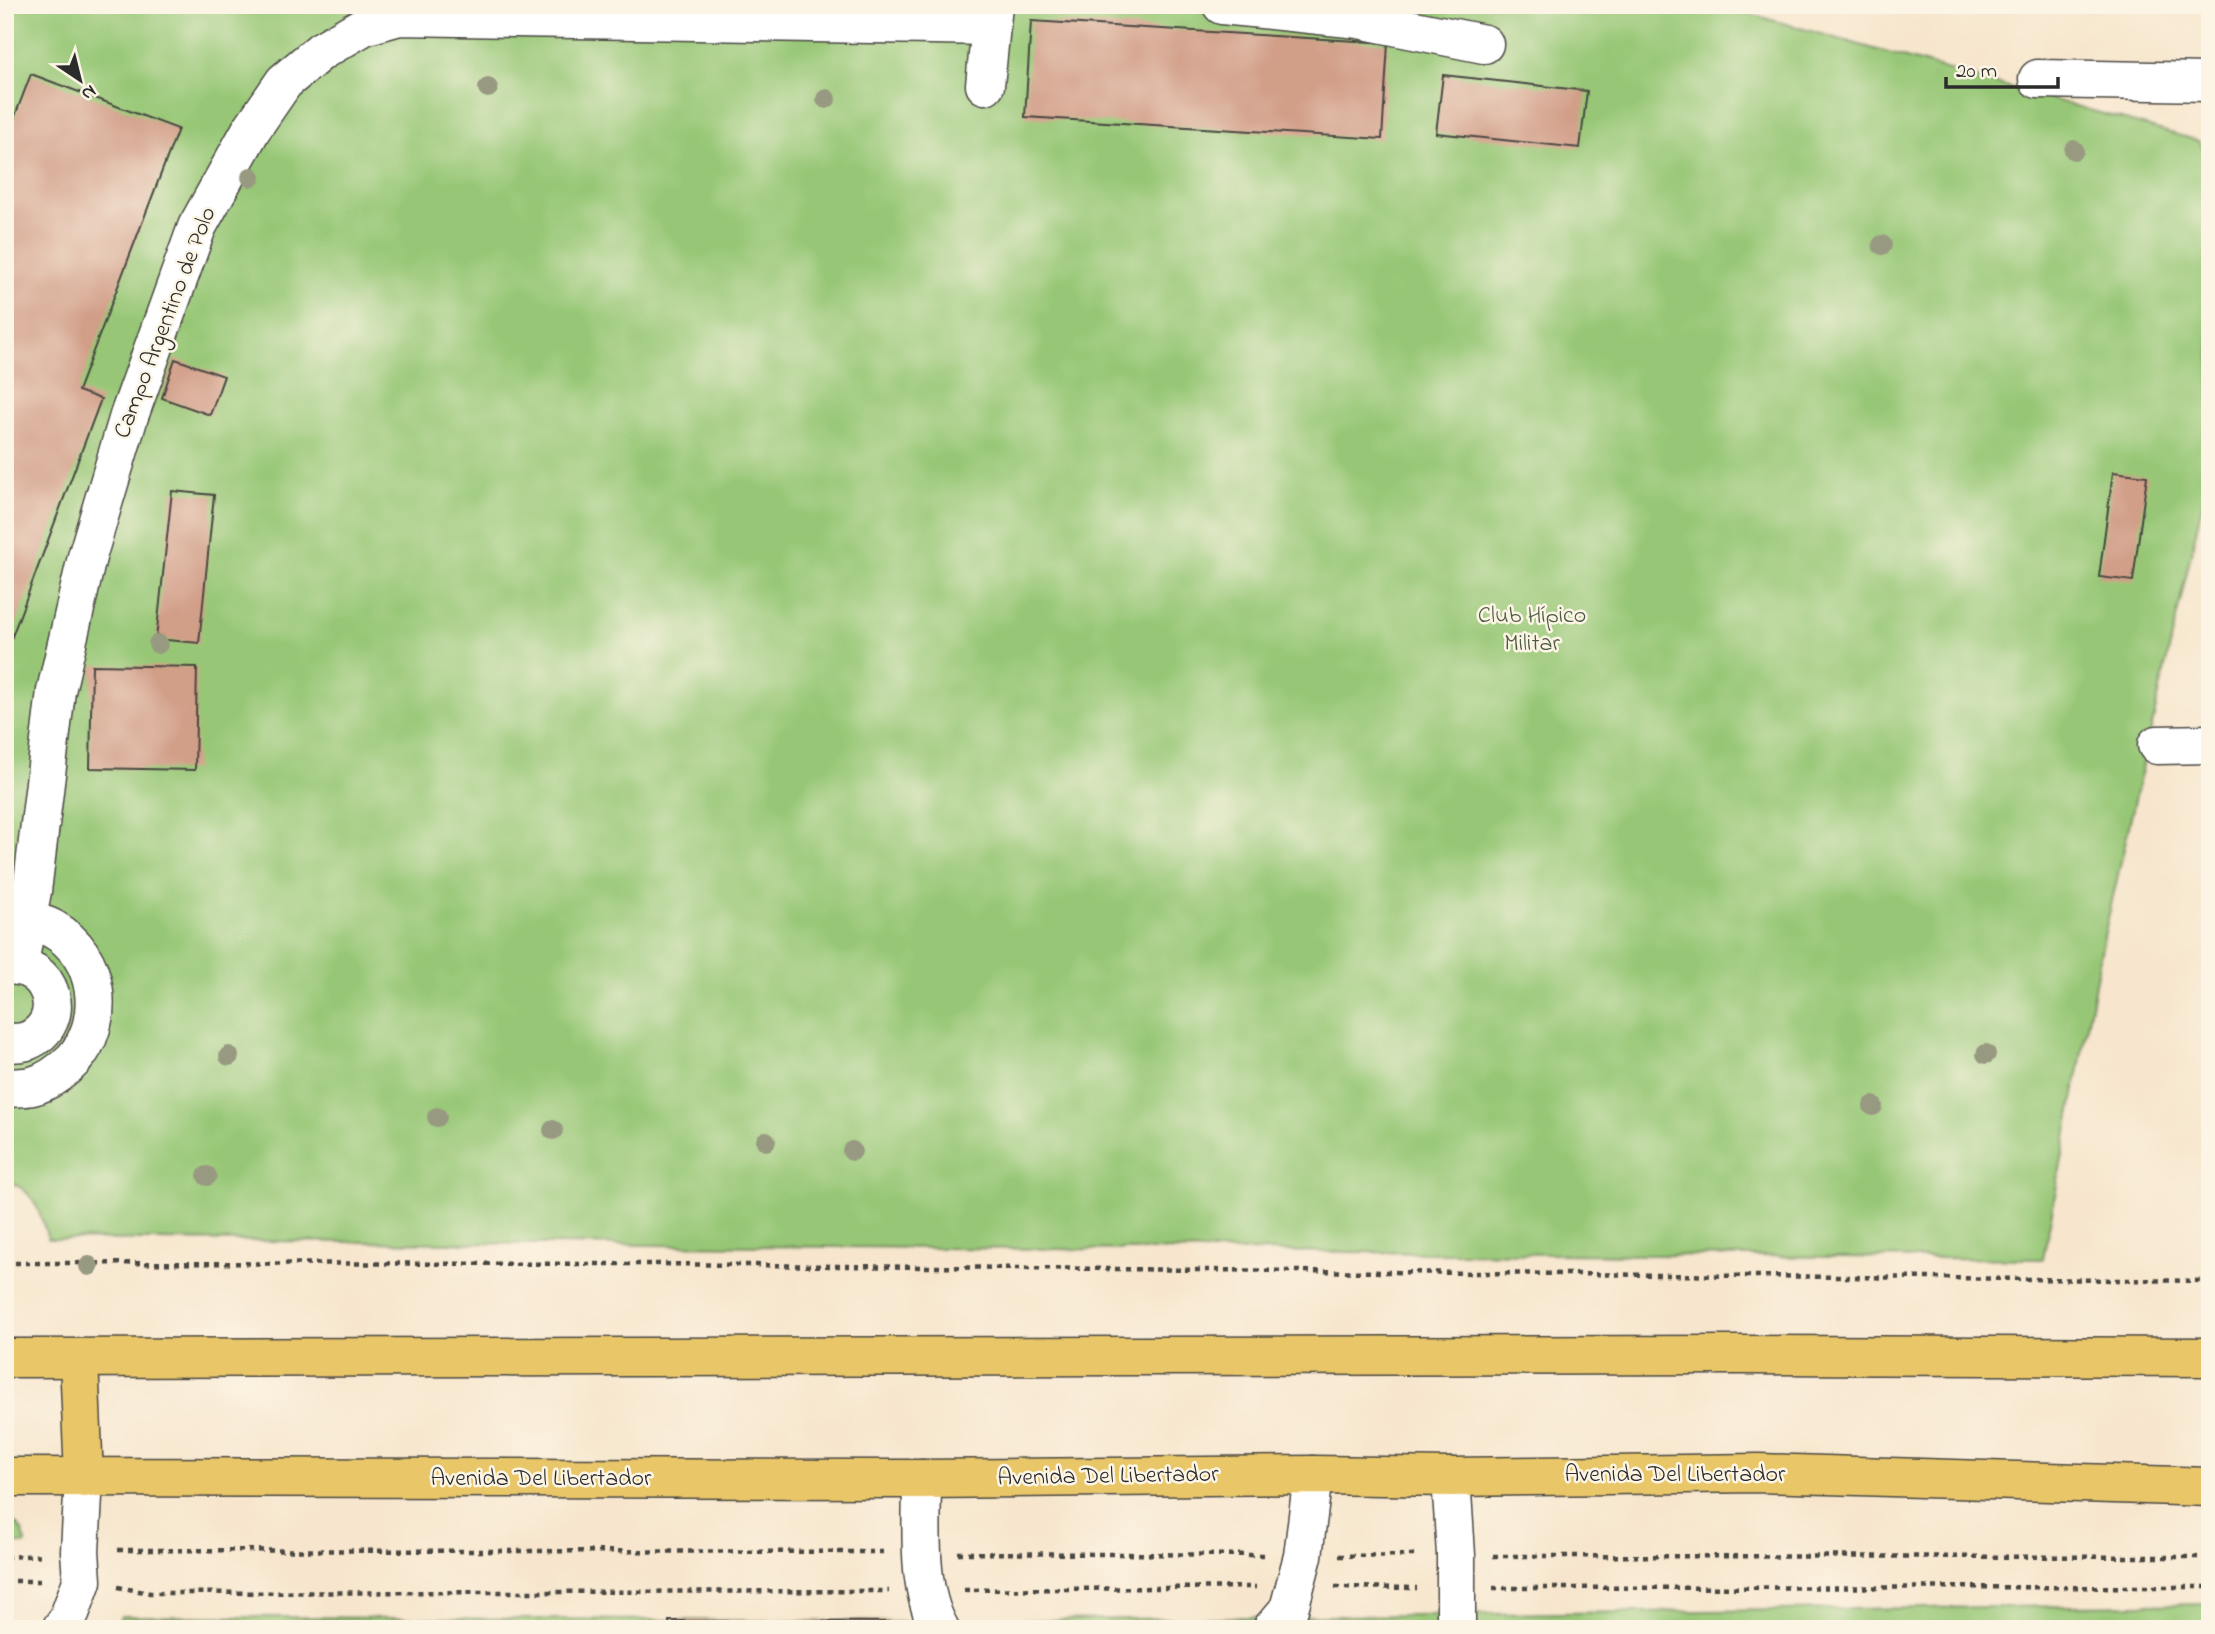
<svg xmlns="http://www.w3.org/2000/svg" width="2215" height="1634" font-family="'Indie Flower',sans-serif">
	<style>
		.green { fill: #97c776; stroke: #617950; stroke-width: 2 }
		.building { fill: #d19e88 }
		.lines { fill: none; stroke-linecap: round; stroke-linejoin: round }
		.minor-casing { stroke: #4a4743; stroke-width: 41 }
		.major-casing { stroke: #4a4743; stroke-width: 41 }
		.path { stroke: #4a4743; stroke-width: 4.5; stroke-dasharray: 5 5; stroke-linecap: butt }
		.minor { stroke: #fff; stroke-width: 38 }
		.major { stroke: #e9c769; stroke-width: 38 }
		.tree { fill: #989981 }
		.labels { text-anchor: middle; dominant-baseline: central; stroke-width: 5; stroke-linejoin: round; paint-order: stroke }
		.street-label { font-size: 24px; fill: #2b2b2b; stroke: #fcf5e5 }
		.park-label { font-size: 24px; fill: #4b5a42; stroke: #fcf5e5 }
	</style>
	<rect width="100%" height="100%" fill="#fcf5e5"/>
	<filter id="ink" filterUnits="userSpaceOnUse"><feTurbulence type="fractalNoise" baseFrequency=".0143" numOctaves="2"/><feDisplacementMap in="SourceGraphic" scale="14" xChannelSelector="R" yChannelSelector="G"/><feConvolveMatrix kernelMatrix="1 2 1 2 8 2 1 2 1" color-interpolation-filters="sRGB"/></filter>
	<filter id="wash" filterUnits="userSpaceOnUse"><feTurbulence type="fractalNoise" baseFrequency=".00686" numOctaves="4" result="noise"/><feDisplacementMap in="SourceGraphic" scale="28" xChannelSelector="R" yChannelSelector="G"/><feGaussianBlur stdDeviation="1.57" result="paint"/><feColorMatrix in="noise" values="0 0 0 0 0 0 0 0 0 0 0 0 0 0 0 0 0 1.4 0 .05"/><feComposite in="paint" operator="in"/></filter>
	<g filter="url(#wash)">
		<rect width="100%" height="100%" fill="#f7e6cd"/>
		<g class="green">
			<path d="M5,5h1714l480,136 11,19v310l-106,466 -61,323 -1995,-20c-8,-26 -13,-51 -43,-58z"/>
			<path d="M5,1518c13,6 20,11 20,26h-20z"/>
			<path d="M2210,1604v25h-2093l4,-13 784,6z"/>
		</g>
		<g id="blocks">
			<g class="building">
				<path d="M1031,21l357,22 -6,96 -357,-22z"/>
				<path d="M31,74l147,55 -100,262 23,8 -93,248h-3v-505z"/>
				<path d="M1443,75l144,16 -7,57 -144,-15z"/>
				<path d="M175,359l49,17 -14,39 -48,-17z"/>
				<path d="M2113,472l34,4 -14,105 -34,-4z"/>
				<path d="M172,491l42,4 -15,148 -43,-4z"/>
				<path d="M92,665l105,2 -2,103 -105,-2z"/>
				<path d="M669,1621l236,1v7h-236z"/>
			</g>
		</g>
	</g>
	<g filter="url(#ink)">
		<use href="#blocks" fill-opacity="0" stroke="#4a4743" stroke-width="2"/>
		<g class="lines">
			<defs>
				<g id="minor">
					<path d="M1222,5l137,14 125,25"/>
					<path d="M2038,79l172,3"/>
					<path d="M985,85l8,-80"/>
					<path d="M2157,745l53,-1"/>
					<path d="M5,920c17,0 33,1 48,9 47,26 55,93 20,131 -11,11 -25,22 -41,26 -8,2 -18,1 -27,2"/>
					<path d="M19,964l13,-73 24,-200 31,-134 42,-141 68,-189 54,-97 33,-48 37,-31 43,-25 35,-10 592,10"/>
					<path d="M5,966c47,-6 66,57 22,75 -6,2 -15,2 -22,2"/>
					<path d="M1451,1477l5,78v74"/>
					<path d="M922,1479c0,46 -6,109 18,150"/>
					<path d="M61,1629l7,-10 14,-38 -2,-30 4,-73"/>
					<path d="M1272,1629l17,-20 14,-53 10,-81"/>
				</g>
				<g id="major">
					<path d="M5,1358l1737,-3 468,2"/>
					<path d="M79,1359l5,119"/>
					<path d="M5,1477l917,2 391,-4 138,2 308,-4 451,14"/>
				</g>
			</defs>
			<use href="#minor" class="minor-casing"/>
			<use href="#major" class="major-casing"/>
			<g class="path">
				<path d="M5,1263l651,1 1554,17"/>
				<path d="M118,1550l768,2"/>
				<path d="M958,1553l306,2"/>
				<path d="M1339,1556l79,-1"/>
				<path d="M1493,1556l717,1"/>
				<path d="M5,1557l38,-2"/>
				<path d="M5,1581h38"/>
				<path d="M118,1587l32,6 739,-2"/>
				<path d="M1335,1587l82,1"/>
				<path d="M1493,1588l717,-1"/>
				<path d="M964,1590l292,-3"/>
			</g>
			<use href="#minor" class="minor"/>
			<use href="#major" class="major"/>
		</g>
		<g class="tree">
			<circle cx="488" cy="88" r="10"/>
			<circle cx="826" cy="99" r="10"/>
			<circle cx="2074" cy="150" r="10"/>
			<circle cx="251" cy="177" r="10"/>
			<circle cx="1882" cy="245" r="10"/>
			<circle cx="158" cy="644" r="10"/>
			<circle cx="1986" cy="1054" r="10"/>
			<circle cx="229" cy="1056" r="10"/>
			<circle cx="1873" cy="1106" r="10"/>
			<circle cx="437" cy="1117" r="10"/>
			<circle cx="553" cy="1130" r="10"/>
			<circle cx="766" cy="1141" r="10"/>
			<circle cx="852" cy="1151" r="10"/>
			<circle cx="207" cy="1176" r="10"/>
			<circle cx="89" cy="1266" r="10"/>
		</g>
	</g>
	<g class="labels">
		<g class="street-label">
			<text transform="translate(166 323) rotate(-69)">Campo Argentino de Polo</text>
			<text x="1675" y="1475">Avenida Del Libertador</text>
			<text transform="translate(1108 1477) rotate(-1)">Avenida Del Libertador</text>
			<text x="541" y="1479">Avenida Del Libertador</text>
		</g>
		<g class="park-label">
			<text x="1532" y="616">Club Hípico<tspan x="1532" dy="28">Militar</tspan></text>
		</g>
	</g>
	<rect width="2215" height="1634" fill="none" stroke="#fcf5e5" stroke-width="28"/>
	<g transform="translate(80 80) rotate(145)" stroke="#fcf5e5" stroke-width="5" paint-order="stroke">
	<path d="M0-5L12 26L0 18L-12 26Z" fill="#2b2b2b"/>
	<text y="-10" font-size="19" font-weight="bold" text-anchor="middle" fill="#2b2b2b">N</text>
	</g>
	<path d="M1946 77v10h112v-10" fill="none" stroke="#2b2b2b" stroke-width="3.5"/>
	<text x="1956" y="77" font-size="21" fill="#2b2b2b" stroke="#fcf5e5" stroke-width="5" paint-order="stroke">20 m</text>
</svg>
